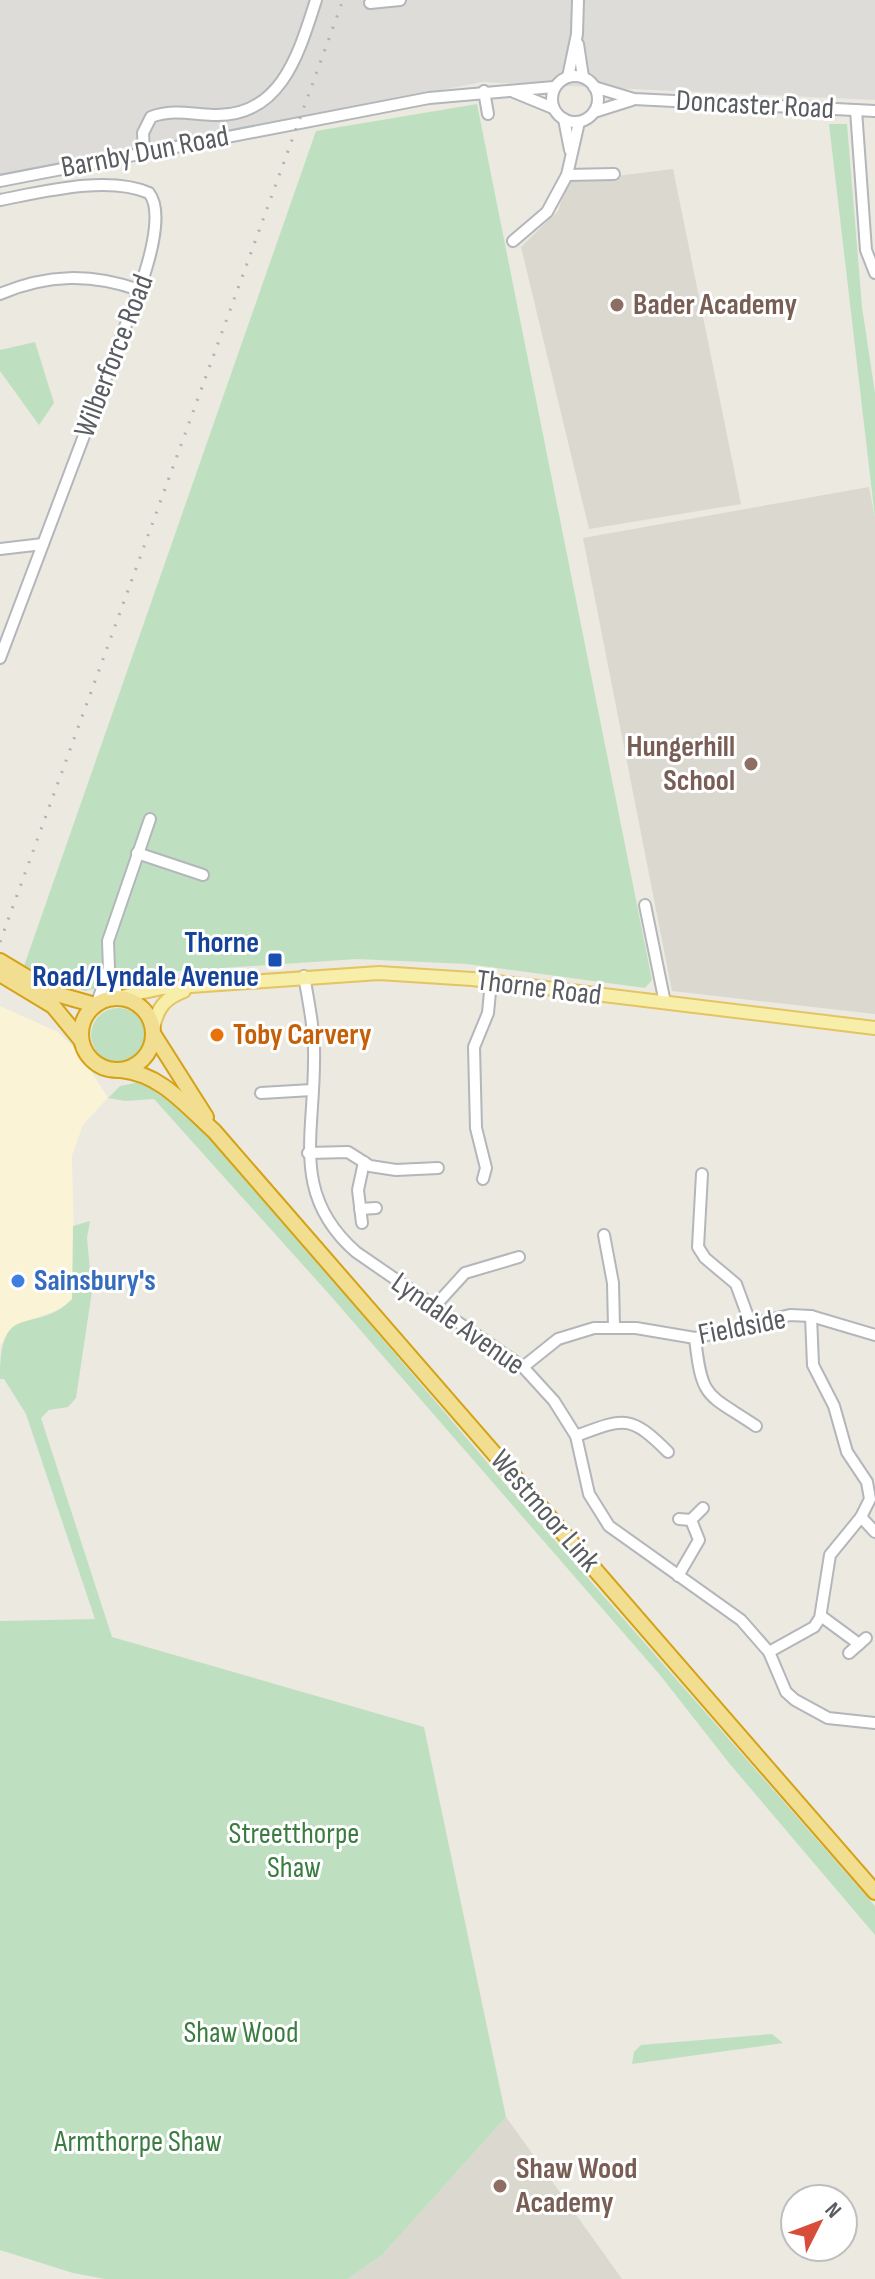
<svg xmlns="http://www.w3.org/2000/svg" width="875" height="2279" font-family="'Sofia Sans Condensed',sans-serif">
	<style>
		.commercial { fill: #faf3d6 }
		.industrial { fill: #dedcd8 }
		.education { fill: #dad8cf }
		.green { fill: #bfe0c0 }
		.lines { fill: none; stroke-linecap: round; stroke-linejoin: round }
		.minor-casing { stroke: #b3b6ba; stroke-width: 14 }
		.major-casing { stroke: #e3c461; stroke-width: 16 }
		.highway-casing { stroke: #d6a215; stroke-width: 18 }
		.minor { stroke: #fff; stroke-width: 10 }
		.major { stroke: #f7eea9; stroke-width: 12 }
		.highway { stroke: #f2de90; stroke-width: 14 }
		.rail { stroke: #b1b2b2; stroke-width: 3; stroke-dasharray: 2 10; stroke-linecap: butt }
		.education-dot { fill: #8d6e63; stroke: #fff; stroke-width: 3 }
		.transit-dot { fill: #1a4fb4; stroke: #fff; stroke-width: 3 }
		.food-dot { fill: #e8710a; stroke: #fff; stroke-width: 3 }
		.shop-dot { fill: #3f7fe0; stroke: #fff; stroke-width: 3 }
		.labels { text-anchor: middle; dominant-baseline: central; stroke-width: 6; stroke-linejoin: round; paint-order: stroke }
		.street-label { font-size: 30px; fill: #595c60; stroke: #fff }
		.education-label { font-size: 30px; font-weight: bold; fill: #785e54; stroke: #fff; text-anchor: start }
		.transit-label { font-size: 30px; font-weight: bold; fill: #164399; stroke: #fff; text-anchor: end }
		.food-label { font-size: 30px; font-weight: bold; fill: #c56008; stroke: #fff; text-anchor: start }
		.shop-label { font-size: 30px; font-weight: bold; fill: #366cbe; stroke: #fff; text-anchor: start }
		.park-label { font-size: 30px; fill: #3b7d41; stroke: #fff }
	</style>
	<rect width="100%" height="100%" fill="#ebe9e0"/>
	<path class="commercial" d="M0,1006l58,26 23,23 27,43 -25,27 -11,31 3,127 -3,16 -9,9 -50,18 -13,20z"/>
	<path class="industrial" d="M0,0h875v100l-393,-18 -482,94z"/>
	<g class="education">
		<path d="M673,169l68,335 -152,25 -68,-282 37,-36 10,-29z"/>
		<path d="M869,487l6,31v496l-203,-23 -89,-453z"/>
		<path d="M506,2117l116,162h-274l35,-25z"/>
	</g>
	<g class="green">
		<path d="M477,104l175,876 -7,8 -178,-24 -110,-5 -193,13 -79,19 -61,-25 292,-835z"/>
		<path d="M829,124h18l15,183 13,86v125z"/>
		<path d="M35,342l19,61 -15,22 -39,-54v-21z"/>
		<circle cx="118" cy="1035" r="27"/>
		<path d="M140,1082l26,13 46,43 296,349 367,419v29l-146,-172 -69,-88 -331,-381 -175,-195 -29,2 -17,-3 12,-12z"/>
		<path d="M90,1221l-3,17 5,53 -16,107 -8,9 -19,3 -8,8 71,219 312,90 82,390 -123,137 -35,25h-243l-32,-6 -73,-23v-629l95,-2 -69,-205 -22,-35h-4c0,-83 33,-41 72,-80l1,-73z"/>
		<path d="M772,2034l11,9 -151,21 2,-12 7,-7z"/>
	</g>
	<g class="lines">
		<defs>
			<g id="minor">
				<path d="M370,3l30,-3"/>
				<path d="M578,44l5,33"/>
				<circle cx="575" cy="99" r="23"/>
				<path d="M568,77l9,-43 1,-34"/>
				<path d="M594,87l40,12 241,12"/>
				<path d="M484,91l4,23"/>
				<path d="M514,92l39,16"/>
				<path d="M856,110l10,140 9,23"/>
				<path d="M594,112l38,-12"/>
				<path d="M564,119l6,31"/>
				<path d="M144,153l-1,-20 8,-16c21,-8 39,-3 62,-2 68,3 86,-62 103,-115"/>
				<path d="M567,175l47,-1"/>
				<path d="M0,181l429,-83 125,-11"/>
				<path d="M0,200c42,-8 108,-25 149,-7 16,20 -2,75 -10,97l-139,368"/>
				<path d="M513,241l34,-29 20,-37 12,-53"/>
				<path d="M0,294c47,-20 91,-21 139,-4"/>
				<path d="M0,549l43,-5"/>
				<path d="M137,853l66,22"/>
				<path d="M645,905l20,98"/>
				<path d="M304,976c5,28 11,57 10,86 0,74 -23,133 42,190l167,115 31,34 22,35 13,58 20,32 132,94 28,32 17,40 9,8 33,18 47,5"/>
				<path d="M118,997l-9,-28 -1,-28 42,-122"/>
				<path d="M97,1003l11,-32"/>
				<path d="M261,1093l51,-3"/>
				<path d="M308,1153l40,-1 22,14 26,4 42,-2"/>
				<path d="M702,1174l-4,73 7,11 31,26 15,41"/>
				<path d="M483,1179l3,-11 -10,-40 -2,-81 14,-34 3,-32"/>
				<path d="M360,1209l16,-1"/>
				<path d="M362,1223l-4,-33 6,-28"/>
				<path d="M604,1235l9,48 1,44"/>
				<path d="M434,1307l31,-34 54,-16"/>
				<path d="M695,1338c7,63 12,55 61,88"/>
				<path d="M523,1367l35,-28 36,-11h42l59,10 95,-23 21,1 64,19"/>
				<path d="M576,1436c48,-18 54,-22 92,16"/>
				<path d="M861,1517l14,15"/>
				<path d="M679,1519l12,1 12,-12"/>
				<path d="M678,1576l21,-36 -8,-20"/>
				<path d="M821,1616l38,28"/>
				<path d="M769,1652l45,-25 6,-9 10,-63 31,-38 9,-18 -3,-17 -20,-30 -13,-46 -21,-41 -2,-49"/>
				<path d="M849,1653l17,-15"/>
			</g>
			<g id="major">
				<path d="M121,997l41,-9 217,-15 93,6 403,49"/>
				<path d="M153,1029c4,-21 12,-31 31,-38"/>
			</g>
			<g id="highway">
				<path d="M0,961l53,32 42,12"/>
				<path d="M0,974l53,32 28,34"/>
				<circle cx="117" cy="1034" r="36"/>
				<path d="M154,1035l52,82"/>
				<path d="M121,1070c40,4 64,35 93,61l661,761"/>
			</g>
		</defs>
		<use href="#minor" class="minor-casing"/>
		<use href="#major" class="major-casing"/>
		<use href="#highway" class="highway-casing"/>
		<use href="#minor" class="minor"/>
		<use href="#major" class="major"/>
		<use href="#highway" class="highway"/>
		<path class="rail" d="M0,942l343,-942"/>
	</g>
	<g class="education-dot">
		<circle cx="617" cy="305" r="8"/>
		<circle cx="751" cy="764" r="8"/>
		<circle cx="500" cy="2186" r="8"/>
	</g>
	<rect class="transit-dot" x="267" y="952" width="16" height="16" rx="4"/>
	<circle class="food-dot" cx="217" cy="1035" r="8"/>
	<circle class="shop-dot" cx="18" cy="1281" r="8"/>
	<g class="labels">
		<g class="street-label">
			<text transform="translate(755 105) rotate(3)">Doncaster Road</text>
			<text transform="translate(145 152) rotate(-11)">Barnby Dun Road</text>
			<text transform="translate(114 356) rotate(-69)">Wilberforce Road</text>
			<text transform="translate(539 988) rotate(7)">Thorne Road</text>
			<text transform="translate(458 1324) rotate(35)">Lyndale Avenue</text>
			<text transform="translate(742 1327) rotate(-11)">Fieldside</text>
			<text transform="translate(545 1511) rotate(49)">Westmoor Link</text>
		</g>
		<g class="education-label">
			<text x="633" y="305">Bader Academy</text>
			<text x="735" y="747" text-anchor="end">Hungerhill<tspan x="735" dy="34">School</tspan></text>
			<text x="516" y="2169">Shaw Wood<tspan x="516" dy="34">Academy</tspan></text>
		</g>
		<g class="transit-label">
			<text x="259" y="943">Thorne<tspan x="259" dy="34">Road/Lyndale Avenue</tspan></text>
		</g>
		<g class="food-label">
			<text x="233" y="1035">Toby Carvery</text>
		</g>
		<g class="shop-label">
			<text x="34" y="1281">Sainsbury's</text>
		</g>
		<g class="park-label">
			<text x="294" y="1834">Streetthorpe<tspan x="294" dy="34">Shaw</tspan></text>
			<text x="241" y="2033">Shaw Wood</text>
			<text x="138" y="2142">Armthorpe Shaw</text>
		</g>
	</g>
	<g transform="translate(819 2223) rotate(48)"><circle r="38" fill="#ffffff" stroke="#bdbebf" stroke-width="2"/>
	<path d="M0-6L14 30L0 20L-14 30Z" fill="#d84d3a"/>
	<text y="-12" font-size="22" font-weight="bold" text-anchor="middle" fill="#595c60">N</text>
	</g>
</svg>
